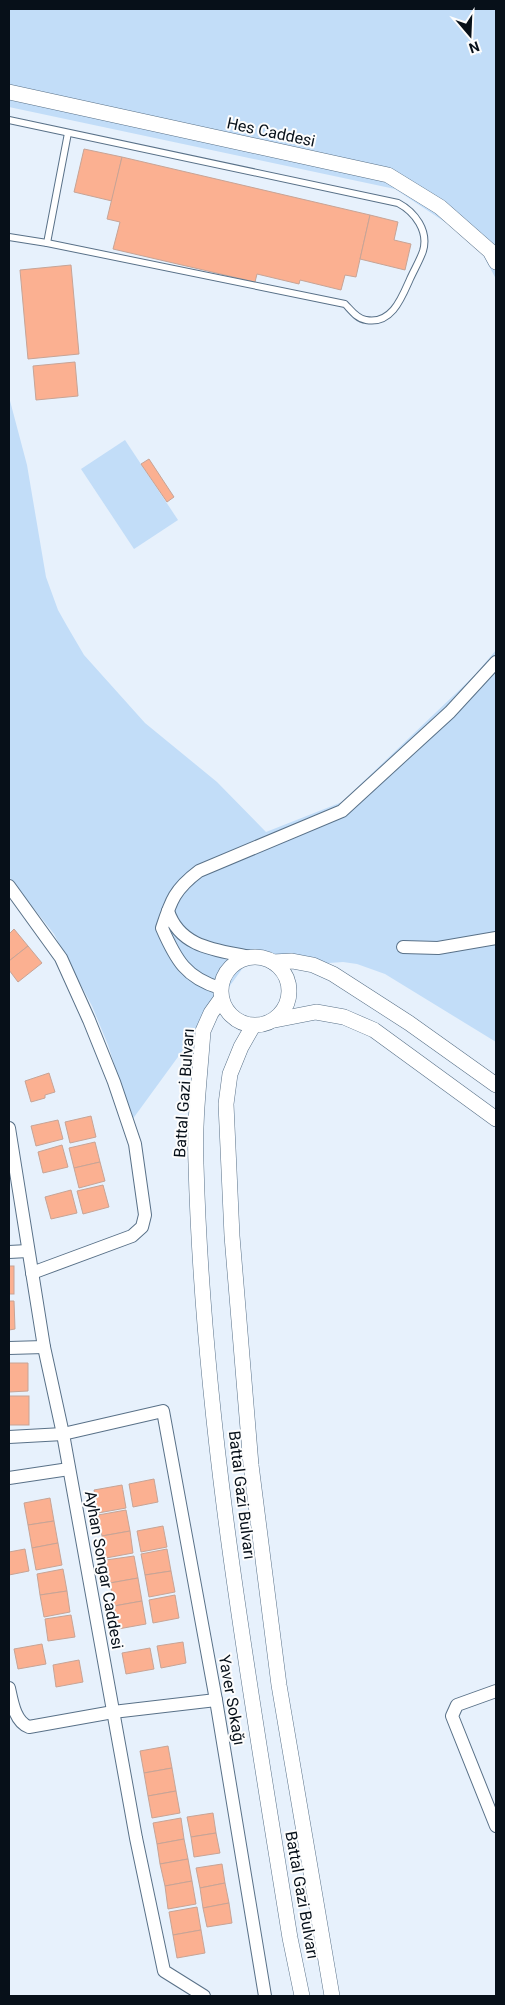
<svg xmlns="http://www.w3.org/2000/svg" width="505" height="2005" font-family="Roboto,sans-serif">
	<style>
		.green { fill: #c2ddf8 }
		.building { fill: #fbb091; stroke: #c7a496 }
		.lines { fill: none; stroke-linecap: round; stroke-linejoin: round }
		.service-casing { stroke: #597188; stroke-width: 8 }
		.minor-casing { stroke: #597188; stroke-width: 14 }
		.tertiary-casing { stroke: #597188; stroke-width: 16 }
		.service { stroke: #fff; stroke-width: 6 }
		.minor { stroke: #fff; stroke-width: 12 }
		.tertiary { stroke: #fff; stroke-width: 15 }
		.labels { text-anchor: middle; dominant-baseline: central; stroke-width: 4; stroke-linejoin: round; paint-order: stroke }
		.street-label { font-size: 16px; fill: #071019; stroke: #fdfdfd }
	</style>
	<rect width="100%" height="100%" fill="#e7f1fc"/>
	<g class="green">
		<path d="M9,9h487v270l-14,-26 -31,-27 -56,-37 -386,-82z"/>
		<path d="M9,397l18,68 19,112 12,33 9,16 17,29 61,68 72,59 49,50 76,-30 133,-127 21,-25v392l-111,-68 -28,-10 -14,-2 -28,2 -62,-10 -121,166 -24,-75 -16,-39 -38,-72 -45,-57z"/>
		<path d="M125,440l53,80 -44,29 -53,-80z"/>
	</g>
	<g class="building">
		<path d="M84,149l38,8 -10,44 -38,-9z"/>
		<path d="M122,157l248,58 -14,62 -11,-2 -4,15 -41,-10 -1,4 -42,-10 -2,8 -142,-33 7,-27 -13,-3z"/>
		<path d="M370,215l28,7 -4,18 17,4 -6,26 -45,-11z"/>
		<path d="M71,265l8,89 -51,5 -8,-89z"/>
		<path d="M75,362l3,34 -42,4 -3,-34z"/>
		<path d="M149,459l25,38 -7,5 -26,-38z"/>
		<path d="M14,929l14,17 -19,15v-27z"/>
		<path d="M28,946l14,17 -24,19 -9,-12v-9z"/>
		<path d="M49,1073l6,19 -10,3v3l-14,4 -6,-21z"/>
		<path d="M91,1116l5,21 -26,6 -5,-21z"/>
		<path d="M58,1120l5,19 -27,7 -5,-20z"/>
		<path d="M95,1142l5,20 -26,6 -5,-20z"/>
		<path d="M62,1145l6,22 -25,6 -5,-21z"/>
		<path d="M100,1162l5,19 -26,7 -5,-20z"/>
		<path d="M103,1185l6,22 -26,7 -6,-23z"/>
		<path d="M71,1190l6,23 -26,6 -6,-22z"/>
		<rect x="9" y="1266" width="5" height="28"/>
		<path d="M9,1301h5l1,28 -6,1z"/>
		<path d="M9,1363h19v28l-19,1z"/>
		<rect x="9" y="1396" width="20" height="29"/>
		<path d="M154,1479l4,23 -25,5 -4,-23z"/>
		<path d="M122,1485l4,23 -28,5 -4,-23z"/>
		<path d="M50,1498l4,23 -26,4 -4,-22z"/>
		<path d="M126,1510l4,21 -28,5 -4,-21z"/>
		<path d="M54,1521l4,22 -26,5 -4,-23z"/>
		<path d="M163,1526l4,21 -26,5 -4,-21z"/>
		<path d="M130,1531l3,22 -27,5 -4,-22z"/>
		<path d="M58,1543l4,22 -26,5 -4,-22z"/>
		<path d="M25,1549l4,22 -20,4v-23z"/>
		<path d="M167,1549l4,22 -26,4 -4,-21z"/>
		<path d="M134,1556l4,22 -28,5 -4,-23z"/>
		<path d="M63,1569l4,22 -27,4 -3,-21z"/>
		<path d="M171,1571l4,21 -26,5 -4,-22z"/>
		<path d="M138,1578l4,23 -28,5 -4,-23z"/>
		<path d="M67,1591l3,21 -26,5 -4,-22z"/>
		<path d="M175,1595l4,23 -26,5 -4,-23z"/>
		<path d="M142,1601l4,23 -28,5 -4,-23z"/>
		<path d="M71,1615l4,22 -27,4 -3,-22z"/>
		<path d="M183,1642l3,21 -25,5 -4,-22z"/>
		<path d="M42,1644l4,20 -28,5 -4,-20z"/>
		<path d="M150,1648l4,21 -28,5 -4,-21z"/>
		<path d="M79,1660l4,22 -27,5 -3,-22z"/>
		<path d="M168,1746l4,22 -28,5 -4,-22z"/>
		<path d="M172,1768l4,23 -28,5 -4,-23z"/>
		<path d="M176,1791l4,22 -28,5 -4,-22z"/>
		<path d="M213,1813l3,20 -25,4 -4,-20z"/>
		<path d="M181,1818l3,21 -27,5 -4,-21z"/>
		<path d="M216,1833l4,20 -26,4 -3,-20z"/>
		<path d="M184,1839l4,20 -28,5 -3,-20z"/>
		<path d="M188,1859l4,22 -27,5 -5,-22z"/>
		<path d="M222,1864l3,19 -25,5 -4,-20z"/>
		<path d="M192,1881l4,23 -28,5 -3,-23z"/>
		<path d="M225,1883l4,20 -26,5 -3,-20z"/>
		<path d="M229,1903l3,20 -25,4 -4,-19z"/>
		<path d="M197,1907l4,23 -28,5 -4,-23z"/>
		<path d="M201,1930l4,23 -28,5 -4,-23z"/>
	</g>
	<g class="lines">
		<defs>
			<g id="service">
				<path d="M9,120l389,83c17,9 31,28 25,48 -3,9 -9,19 -13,28 -8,18 -18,46 -44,41 -9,-1 -15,-10 -21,-16l-298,-61 -38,-6"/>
				<path d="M47,243l21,-110"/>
			</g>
			<g id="minor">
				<path d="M9,886l52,72 28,62 25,62 21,62 10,71 -3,12 -10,9 -100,37"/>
				<path d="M168,911c12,37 49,39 82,46"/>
				<path d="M403,947l35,1 58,-10"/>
				<path d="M220,988c-34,-10 -44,-28 -58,-60 9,-28 13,-39 37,-57l143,-60 108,-99 46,-50"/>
				<path d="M9,1128l35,219 19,87 73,404 28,133 40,25"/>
				<path d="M9,1252l19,-1"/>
				<path d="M9,1348l35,-1"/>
				<path d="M9,1437l54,-3 100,-23 53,289 49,296"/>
				<path d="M9,1478l60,-9"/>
				<path d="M9,1688c3,14 6,34 20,39l84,-15 103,-12"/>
				<path d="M496,1691l-39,14 -5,11 44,110"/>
			</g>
			<g id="tertiary">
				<path d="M9,92l379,83 52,32 50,44 6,11"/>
				<circle cx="255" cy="991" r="34"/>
				<path d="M273,962l19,-1 21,4 20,9 76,49 87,62"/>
				<path d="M221,999l-10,14 -8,18c-3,44 -9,89 -7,133 7,260 53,518 94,774l12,58"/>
				<path d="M275,1020l41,-8 28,5 30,13 122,89"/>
				<path d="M253,1026l-12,21 -11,27 -4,30 6,132 19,229 28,220 53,311"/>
			</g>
		</defs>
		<use href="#service" class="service-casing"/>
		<use href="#minor" class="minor-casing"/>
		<use href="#tertiary" class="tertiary-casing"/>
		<use href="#service" class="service"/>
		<use href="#minor" class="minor"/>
		<use href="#tertiary" class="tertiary"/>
	</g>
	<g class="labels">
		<g class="street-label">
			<text transform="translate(271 132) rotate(12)">Hes Caddesi</text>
			<text transform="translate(184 1093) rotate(-86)">Battal Gazi Bulvarı</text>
			<text transform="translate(242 1495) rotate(83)">Battal Gazi Bulvarı</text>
			<text transform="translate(104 1570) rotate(80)">Ayhan Songar Caddesi</text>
			<text transform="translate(232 1700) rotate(80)">Yaver Sokağı</text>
			<text transform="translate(302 1895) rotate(80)">Battal Gazi Bulvarı</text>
		</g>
	</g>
	<rect width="505" height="2005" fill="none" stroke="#071019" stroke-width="20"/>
	<g transform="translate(470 35) rotate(161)" stroke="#fdfdfd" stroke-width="4" paint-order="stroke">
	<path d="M0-4L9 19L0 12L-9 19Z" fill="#071019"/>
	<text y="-8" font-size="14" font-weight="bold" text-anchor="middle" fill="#071019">N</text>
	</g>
</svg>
